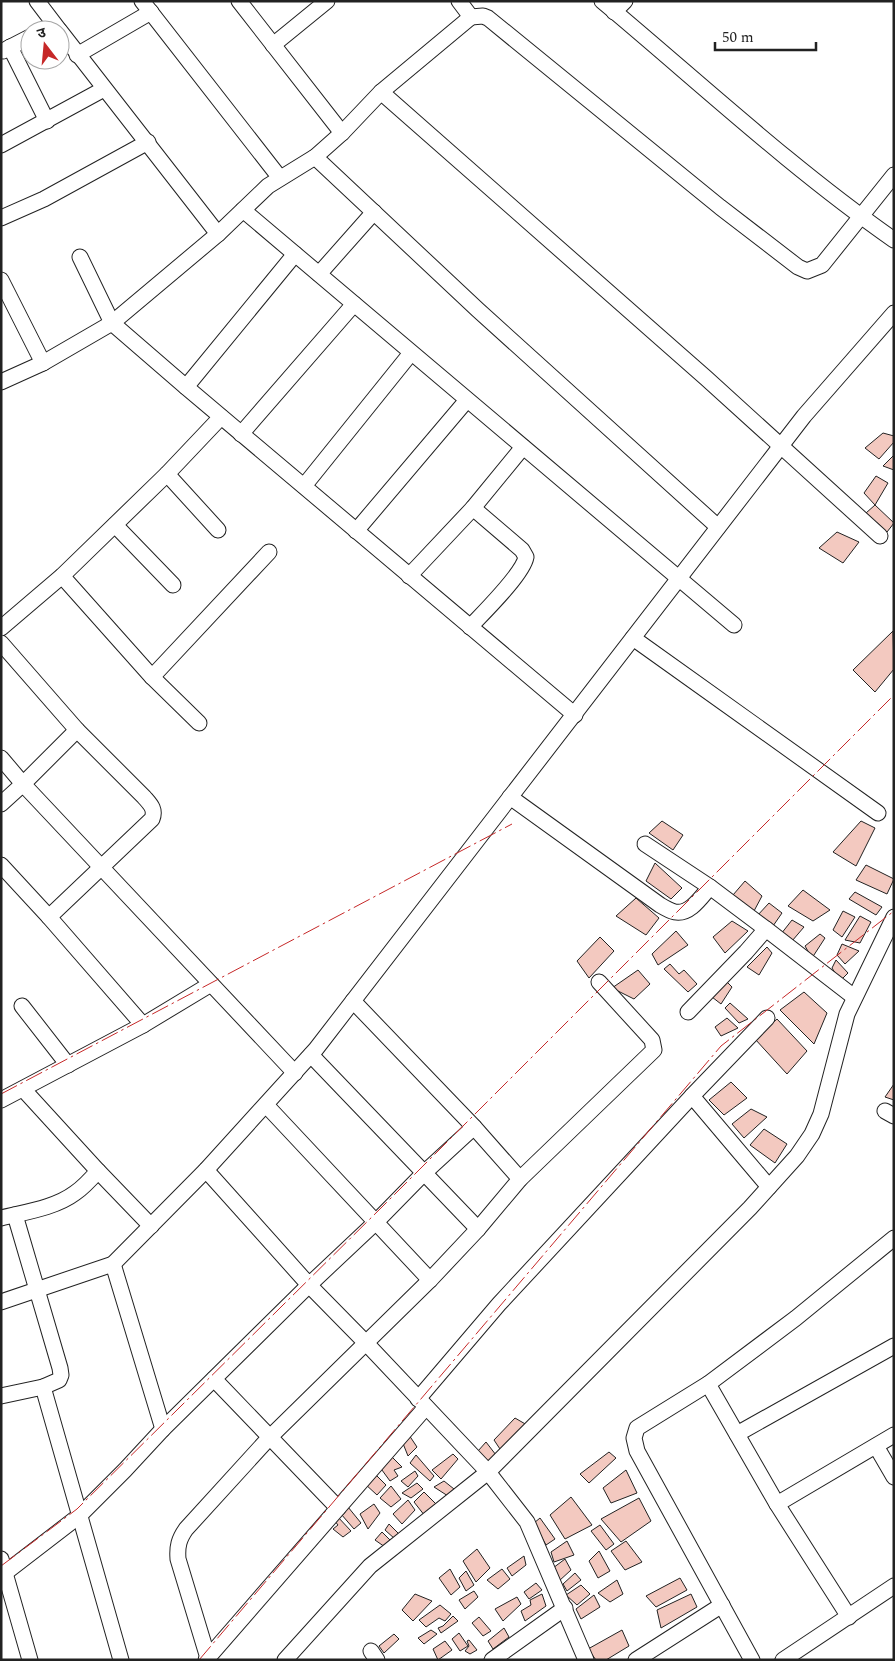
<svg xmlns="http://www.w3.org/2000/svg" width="895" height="1661" font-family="Spectral,'Noto Sans Devanagari',serif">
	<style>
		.building { fill: #f3c9c0; stroke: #222 }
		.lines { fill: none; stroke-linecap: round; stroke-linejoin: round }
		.minor-casing { stroke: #222; stroke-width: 17 }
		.minor { stroke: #fff; stroke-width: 15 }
		.power { stroke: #c62828; stroke-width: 1; stroke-dasharray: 18 4 2.5 4; stroke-linecap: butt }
	</style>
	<rect width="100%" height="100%" fill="#fff"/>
	<g class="building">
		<path d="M883,433l11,3v6l-15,17 -14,-11z"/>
		<path d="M894,455v15l-11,-4z"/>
		<path d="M876,476l12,7 -13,22 -11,-12z"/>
		<path d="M875,505l19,18 -7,9 -21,-19z"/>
		<path d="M837,532l22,10 -16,21 -24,-15z"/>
		<path d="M893,631l1,38 -19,23 -22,-22z"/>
		<path d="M662,821l21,14 -10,15 -24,-17z"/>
		<path d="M861,821l14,7 -19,38 -23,-14z"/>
		<path d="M655,863l27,25 -11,11 -25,-18z"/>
		<path d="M866,865l28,14 -7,15 -31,-14z"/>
		<path d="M745,881l17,15 -8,15 -21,-16z"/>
		<path d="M803,890l27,20 -17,11 -25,-15z"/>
		<path d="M855,892l27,15 -6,8 -27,-16z"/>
		<path d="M636,898l23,20 -13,17 -30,-19z"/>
		<path d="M769,903l13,10 -9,13 -16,-10z"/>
		<path d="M843,911l12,6 -13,20 -9,-7z"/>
		<path d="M860,916l11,6 -11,21 -15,-3z"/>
		<path d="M792,920l12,7 -12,14 -11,-7z"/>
		<path d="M732,921l16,10 -23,22 -12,-16z"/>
		<path d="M676,931l12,14 -30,20 -6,-11z"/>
		<path d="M820,934l5,4 -13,20 -7,-12z"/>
		<path d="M600,937l14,14 -25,27 -12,-17z"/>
		<path d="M842,944l17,7 -14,13 -8,-9z"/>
		<path d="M767,947l5,6 -13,22 -12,-8z"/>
		<path d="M836,960l12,13 -8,8 -8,-13z"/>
		<path d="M670,964l9,10 5,-4 13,14 -9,8 -24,-23z"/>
		<path d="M638,970l12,14 -16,15 -22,-11z"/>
		<path d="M726,981l6,6 -11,17 -9,-7z"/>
		<path d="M804,992l23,21 -13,31 -34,-34z"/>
		<path d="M730,1003l18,16 -9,4 -14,-15z"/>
		<path d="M727,1018l11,10 -17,8 -6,-9z"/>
		<path d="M777,1019l30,32 -20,23 -32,-35z"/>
		<path d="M731,1082l16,16 -23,17 -15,-15z"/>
		<path d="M894,1084v16l-9,-3z"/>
		<path d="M751,1109l16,8 -23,21 -12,-14z"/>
		<path d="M764,1129l23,15 -12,19 -25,-18z"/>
		<path d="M515,1418l12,7 -27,24 -6,-9z"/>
		<path d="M409,1435l8,12 -9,9 -6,-15z"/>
		<path d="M486,1442l10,13 -8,7 -10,-11z"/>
		<path d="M609,1452l7,6 -27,25 -9,-9z"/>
		<path d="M453,1454l5,5 -17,20 -9,-9z"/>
		<path d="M390,1455l12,12 -8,3 4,6 -8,5 -11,-15z"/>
		<path d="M416,1455l18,21 -4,5 -20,-18z"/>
		<path d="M626,1470l11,23 -26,10 -8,-15z"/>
		<path d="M415,1471l3,5 -10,11 -7,-6z"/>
		<path d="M374,1473l12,12 -9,10 -13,-12z"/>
		<path d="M444,1481l10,8 -6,7 -14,-9z"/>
		<path d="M417,1483l6,6 -12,9 -9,-5z"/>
		<path d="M391,1486l10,13 -10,8 -11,-9z"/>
		<path d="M424,1492l14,14 -13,10 -11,-14z"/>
		<path d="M571,1497l21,28 -27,14 -15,-24z"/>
		<path d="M639,1498l12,23 -30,21 -20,-23z"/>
		<path d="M408,1500l7,10 -13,14 -9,-10z"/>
		<path d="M374,1504l6,9 -12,16 -8,-15z"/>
		<path d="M348,1507l13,16 -7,6 -13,-15z"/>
		<path d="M337,1516l14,15 -8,6 -10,-8 5,-4 -4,-5z"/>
		<path d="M540,1518l15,21 -9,6 -12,-22z"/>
		<path d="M389,1524l11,11 -5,4 -10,-9z"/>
		<path d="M600,1525l14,19 -8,6 -15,-19z"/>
		<path d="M382,1532l10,10 -7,5 -10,-7z"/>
		<path d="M567,1541l7,14 -20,7 -3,-10z"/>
		<path d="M626,1541l16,21 -17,8 -14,-19z"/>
		<path d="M477,1549l13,19 -14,14 -13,-21z"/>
		<path d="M599,1551l11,20 -12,7 -9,-17z"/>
		<path d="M524,1556l2,9 -14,11 -5,-8z"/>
		<path d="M565,1559l6,11 -12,11 -6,-13z"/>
		<path d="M450,1569l10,18 -9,8 -12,-17z"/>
		<path d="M502,1569l8,10 -12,10 -11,-9z"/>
		<path d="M466,1571l8,14 -8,6 -7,-13z"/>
		<path d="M575,1573l6,7 -14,11 -4,-7z"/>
		<path d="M680,1578l7,12 -31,17 -10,-11z"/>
		<path d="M617,1580l6,14 -13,8 -12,-9z"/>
		<path d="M536,1583l6,7 -13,9 -5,-7z"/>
		<path d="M581,1585l9,9 -13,11 -11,-10z"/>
		<path d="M474,1591l4,6 -13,12 -6,-9z"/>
		<path d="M415,1594l17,7 -19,20 -11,-11z"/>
		<path d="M542,1594l4,12 -21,15 -4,-10 10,-6 -1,-5z"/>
		<path d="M691,1594l6,13 -36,21 -4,-18z"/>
		<path d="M594,1595l6,12 -19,12 -5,-10z"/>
		<path d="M517,1597l4,7 -18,17 -8,-12z"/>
		<path d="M440,1605l11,9 -6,7 -6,-3 -13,9 -7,-7z"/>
		<path d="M453,1616l5,5 -17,12 -3,-5 5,-2z"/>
		<path d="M479,1617l12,14 -8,5 -11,-13z"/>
		<path d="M504,1628l5,9 -16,12 -5,-8z"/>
		<path d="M431,1630l6,4 -13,10 -6,-6z"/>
		<path d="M622,1630l7,16 -23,14h-10l-8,-11z"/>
		<path d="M459,1633l9,13 -8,5 -8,-12z"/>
		<path d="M394,1634l5,5 -15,14 -5,-7z"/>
		<path d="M469,1640l8,10 -7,4 -5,-3 4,-5 -2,-5z"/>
		<path d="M445,1641l7,9 -14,10 -5,-11z"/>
	</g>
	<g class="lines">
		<defs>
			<g id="minor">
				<path d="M37,1l22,29"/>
				<path d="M142,1l138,177"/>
				<path d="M239,1l103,132"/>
				<path d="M459,1l12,16 12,-1 5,2 232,189 78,60 9,4 15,-6 72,-90"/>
				<path d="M602,1c97,81 189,167 292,239"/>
				<path d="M614,12l11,-11"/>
				<path d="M60,31l158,203"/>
				<path d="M273,45l54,-44"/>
				<path d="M10,47l37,74"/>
				<path d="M3,51l27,-14"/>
				<path d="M77,55l74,-43"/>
				<path d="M381,92l325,286 174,158"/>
				<path d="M1,145l103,-56"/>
				<path d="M315,157l163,153 240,217"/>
				<path d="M243,210l491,415"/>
				<path d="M1,218l43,-19 104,-57"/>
				<path d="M80,257l32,66 74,64 389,328"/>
				<path d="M319,274l55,-62"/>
				<path d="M1,280l42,83"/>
				<path d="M1,382l42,-19 69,-40 106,-89 50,-48 47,-29 27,-24 39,-41 90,-75"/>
				<path d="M186,387l109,-133"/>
				<path d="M241,434l113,-130"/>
				<path d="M167,474l51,56"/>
				<path d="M304,486l107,-133"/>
				<path d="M115,525l58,60"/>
				<path d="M356,531l111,-131"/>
				<path d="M62,576l90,101 47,46"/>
				<path d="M409,576l64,-68 50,-61"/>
				<path d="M470,627c14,-15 53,-53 56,-70l-4,-7 -49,-42"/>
				<path d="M1,628l61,-52 105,-102 54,-57"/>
				<path d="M633,638l245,175"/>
				<path d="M1,643l76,87 67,67c6,7 12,12 8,22l-103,98 94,108 -142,75"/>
				<path d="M152,677l117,-125"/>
				<path d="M1,758l22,26 54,-54"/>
				<path d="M510,797l150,108c5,3 10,6 15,7 15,3 27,-16 35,-25l56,42"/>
				<path d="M1,804l22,-20 272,289"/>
				<path d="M645,844l65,43"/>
				<path d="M1,865l48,52"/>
				<path d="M353,1001l121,126 46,52"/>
				<path d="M22,1006l46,59"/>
				<path d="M688,1012l58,-60 20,-23 88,68"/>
				<path d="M143,1025l68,-41"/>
				<path d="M311,1055l167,174"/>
				<path d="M692,1096l75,-78"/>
				<path d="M266,1105l164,175"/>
				<path d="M885,1111l9,5"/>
				<path d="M206,1170l103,115 68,-64 47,-48 50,-46"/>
				<path d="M98,1171l53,55"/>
				<path d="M15,1215l45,153 1,7 -2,5 -16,7"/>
				<path d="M1,1218c24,-6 54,-10 74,-25 9,-6 16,-14 23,-22l-75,-82"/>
				<path d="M113,1264l50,165"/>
				<path d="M1,1302l112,-38 93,-94 110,-121 488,-633 90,-103"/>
				<path d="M214,1379l124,129"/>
				<path d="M708,1384l69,120 72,113"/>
				<path d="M1,1396l42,-9 78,273"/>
				<path d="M418,1399l81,-95 193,-208 77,91"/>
				<path d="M737,1434l157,-88"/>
				<path d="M876,1446l18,31"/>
				<path d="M777,1504l117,-69"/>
				<path d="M1,1559l29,101"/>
				<path d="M1,1576l78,-60 46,-46 38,-41 146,-144 57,58 122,129 39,50 59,138"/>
				<path d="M371,1651l6,9"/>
				<path d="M208,1658l-30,-99c-1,-13 1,-20 8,-30l83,-91 161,-158 48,-51 42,-50 134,-129 -2,-10 -53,-58"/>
				<path d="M206,1660l220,-253"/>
				<path d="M285,1660l85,-94 118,-94 262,-264 47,-52 15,-22 9,-20 26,-100 47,-97"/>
				<path d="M492,1660l73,-52"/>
				<path d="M636,1660l86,-55"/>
				<path d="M752,1660l-115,-209 -3,-13 3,-10 71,-44 88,-66 98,-80"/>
				<path d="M783,1660l111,-74"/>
			</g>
		</defs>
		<use href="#minor" class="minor-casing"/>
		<use href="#minor" class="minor"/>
		<g class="power">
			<path d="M1,1094l511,-270"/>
			<path d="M1,1566l76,-57 305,-302 512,-512"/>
			<path d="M199,1660l522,-614 173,-135"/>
		</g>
	</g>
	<rect width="895" height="1661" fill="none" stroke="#222222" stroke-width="5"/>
	<g transform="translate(45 45) rotate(344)"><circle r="24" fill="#ffffff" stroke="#a7a7a7"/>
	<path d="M0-4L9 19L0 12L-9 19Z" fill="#c62828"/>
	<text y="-8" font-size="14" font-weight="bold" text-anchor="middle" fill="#222222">उ</text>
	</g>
	<path d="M715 42v8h101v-8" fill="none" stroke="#222222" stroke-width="2.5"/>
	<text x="722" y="42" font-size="15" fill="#222222" stroke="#ffffff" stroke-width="4" paint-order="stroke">50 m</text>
</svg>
